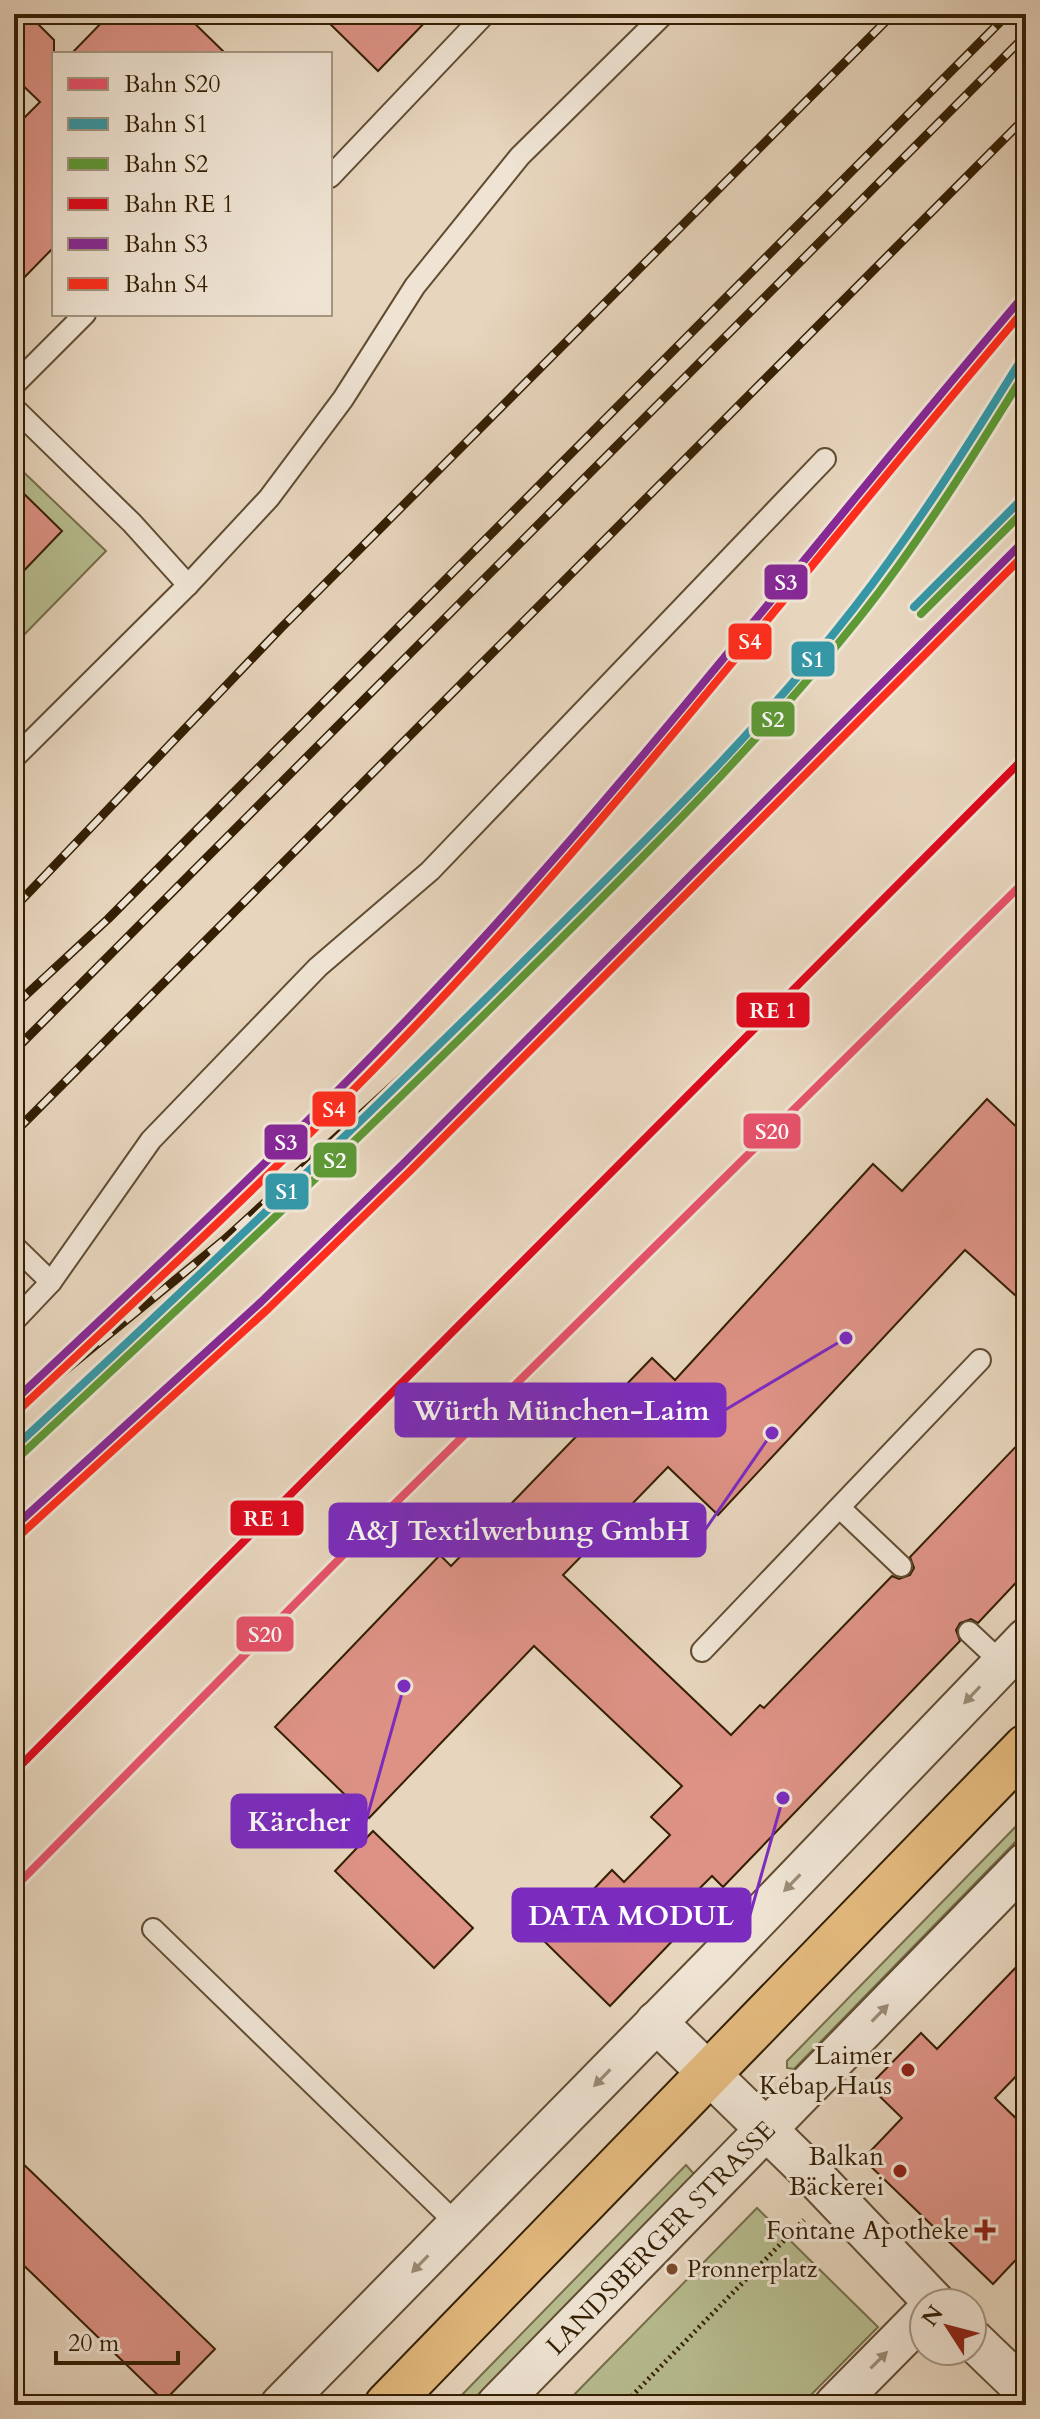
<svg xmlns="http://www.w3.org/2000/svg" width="1040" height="2419" font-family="Cardo,serif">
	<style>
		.green { fill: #b7bd90; stroke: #766e4a; stroke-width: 2 }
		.building { fill: #dd9285; stroke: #341f03; stroke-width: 2 }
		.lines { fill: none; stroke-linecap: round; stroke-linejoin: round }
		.service-casing { stroke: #614c32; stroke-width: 24 }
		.minor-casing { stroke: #614c32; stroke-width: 44 }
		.primary-casing { stroke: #341f03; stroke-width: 48 }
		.path { stroke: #341f03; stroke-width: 5; stroke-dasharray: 2 4; stroke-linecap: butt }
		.service { stroke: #efe4d4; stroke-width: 20 }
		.minor { stroke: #efe4d4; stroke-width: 40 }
		.primary { stroke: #e4ba7e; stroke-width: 44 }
		.rail-casing { stroke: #341f03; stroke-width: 9 }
		.rail { stroke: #efe4d4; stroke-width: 6; stroke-dasharray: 18; stroke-linecap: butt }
		.rail-1-casing { stroke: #efe4d4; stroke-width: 14 }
		.rail-2-casing { stroke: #efe4d4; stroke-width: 14 }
		.rail-3-casing { stroke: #efe4d4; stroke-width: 14 }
		.rail-4-casing { stroke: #efe4d4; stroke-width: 14 }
		.rail-5-casing { stroke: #efe4d4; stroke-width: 14 }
		.rail-6-casing { stroke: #efe4d4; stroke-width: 14 }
		.rail-1 { stroke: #e7526b; stroke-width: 8 }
		.rail-2 { stroke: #3597a6; stroke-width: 8 }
		.rail-3 { stroke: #5e9936; stroke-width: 8 }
		.rail-4 { stroke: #df091d; stroke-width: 8 }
		.rail-5 { stroke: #862996; stroke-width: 8 }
		.rail-6 { stroke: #ff2d1d; stroke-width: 8 }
		.oneway { fill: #9b8b76 }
		.poi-dot { fill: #8f2418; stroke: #efe4d4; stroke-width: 3 }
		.bus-dot { fill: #7a4b2a; stroke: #efe4d4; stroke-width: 3 }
		.labels { text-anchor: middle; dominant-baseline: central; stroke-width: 6; stroke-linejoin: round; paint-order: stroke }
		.bus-label { font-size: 24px; fill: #341f03; stroke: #efe4d4; text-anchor: start }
		.poi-label { font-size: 26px; fill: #341f03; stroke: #efe4d4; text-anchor: end }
		.street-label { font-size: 26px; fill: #341f03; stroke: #efe4d4 }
		.leader { fill: none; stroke: #7b2cbf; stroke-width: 3 }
		.callout-dot { fill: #7b2cbf; stroke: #efe4d4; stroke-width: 3 }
		.callout { fill: #7b2cbf; stroke: #7b2cbf; stroke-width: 3 }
		.callout-label { font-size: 28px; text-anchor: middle; font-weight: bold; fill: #fff }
		.line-badge { stroke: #efe4d4; stroke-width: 3 }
		.badge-label { font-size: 22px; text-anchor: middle; font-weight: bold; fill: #fff }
	</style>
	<rect width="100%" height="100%" fill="#e7d5bd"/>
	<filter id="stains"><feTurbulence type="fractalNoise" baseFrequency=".0025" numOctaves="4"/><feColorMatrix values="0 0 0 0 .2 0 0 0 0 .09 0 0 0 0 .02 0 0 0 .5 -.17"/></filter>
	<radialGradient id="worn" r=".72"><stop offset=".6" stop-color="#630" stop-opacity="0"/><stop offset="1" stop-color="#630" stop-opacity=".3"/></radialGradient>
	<g class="green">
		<path d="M14,463l92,88 -92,94z"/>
		<path d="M1026,1816v15l-232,238 -7,-1v-7z"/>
		<path d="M686,2165l8,9 -10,10 -216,221h-16z"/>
		<path d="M757,2208l121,119 -77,78h-237z"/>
	</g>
	<g class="building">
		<path d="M14,14h14l26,26v207l-40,41v-160l26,-26 -26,-25z"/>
		<path d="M110,14h75l41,40h-155z"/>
		<path d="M320,14h113l-55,57z"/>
		<path d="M14,484l48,47 -48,50z"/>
		<path d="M987,1099l39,37v169l-61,-55 -247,265 -50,-48 -105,108 168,160 29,-30 4,3 128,-132 7,3 11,-4 4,-7 -4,-11 116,-121v136l-48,51 -7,-4 -11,4 -4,7 4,11 -237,246 -11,-11 -46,46 13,12 -69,72 -66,-65 68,-71 12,12 46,-47 -19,-18 31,-31 -148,-140 -165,172 -94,-91 165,-172 11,11 201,-208 23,22 198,-216 29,27z"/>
		<path d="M373,1831l100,97 -39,40 -99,-97z"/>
		<path d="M1026,1957v109l-31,32 31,30v121l-33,35 -130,-125 39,-41 -33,-32 52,-53 16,16z"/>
		<path d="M14,2155l201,194 -51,52 -150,-145z"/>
	</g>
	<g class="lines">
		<defs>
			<g id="service">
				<path d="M330,177l155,-163"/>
				<path d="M14,385l71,-71"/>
				<path d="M14,408l118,115 56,62"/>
				<path d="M14,758l174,-173 81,-87 74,-99 72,-113 105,-130 144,-142"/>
				<path d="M14,1246l37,36"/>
				<path d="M14,1321l37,-39 100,-142 167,-173 112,-96 395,-412"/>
				<path d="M840,1508l61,58"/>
				<path d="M969,1632l33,31"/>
				<path d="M702,1651l278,-291"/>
				<path d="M153,1929l305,296"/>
			</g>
			<g id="minor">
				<path d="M656,2022l156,152 123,129"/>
				<path d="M972,2339l54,52"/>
				<path d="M281,2405l435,-443 310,-323"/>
				<path id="s1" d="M497,2405l529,-542"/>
				<path d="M835,2405l89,-90"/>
			</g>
			<path id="primary" d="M387,2405l639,-658"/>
		</defs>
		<use href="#service" class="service-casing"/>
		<use href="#minor" class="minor-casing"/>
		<use href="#primary" class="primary-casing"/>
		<path class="path" d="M623,2405l181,-185"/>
		<use href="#service" class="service"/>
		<use href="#minor" class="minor"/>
		<use href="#primary" class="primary"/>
		<defs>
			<g id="rail">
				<path d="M14,908l268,-281 611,-613"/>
				<path d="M14,1006l94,-87 900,-905"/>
				<path d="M14,1051l1012,-1016"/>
				<path d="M14,1133l1012,-1016"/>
				<path d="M14,1412l210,-172 256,-234"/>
			</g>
		</defs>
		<use href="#rail" class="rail-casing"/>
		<use href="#rail" class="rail"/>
		<defs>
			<path id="rail-1" d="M14,1888l347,-351 665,-657"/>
			<g id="rail-2">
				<path d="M914,607l112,-112"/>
				<path d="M14,1448c175,-162 348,-326 517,-494 112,-111 226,-221 323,-346 63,-81 118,-169 172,-256"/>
			</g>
			<g id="rail-3">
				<path d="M921,614l105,-105"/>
				<path d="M21,1455c162,-150 323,-301 480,-457 124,-123 249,-244 358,-380 62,-78 115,-163 167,-247"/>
			</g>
			<path id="rail-4" d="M14,1772l1012,-1016"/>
			<g id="rail-5">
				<path d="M14,1401c154,-144 309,-289 452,-444 196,-213 372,-444 560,-664"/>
				<path d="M14,1527l247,-225 142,-138 623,-625"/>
			</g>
			<g id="rail-6">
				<path d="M21,1408c155,-145 311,-289 454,-446 192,-211 366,-437 551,-654"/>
				<path d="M21,1534l247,-225 142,-138 616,-618"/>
			</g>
		</defs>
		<use href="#rail-1" class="rail-1-casing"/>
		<use href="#rail-2" class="rail-2-casing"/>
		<use href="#rail-3" class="rail-3-casing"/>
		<use href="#rail-4" class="rail-4-casing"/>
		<use href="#rail-5" class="rail-5-casing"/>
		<use href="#rail-6" class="rail-6-casing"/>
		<use href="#rail-1" class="rail-1"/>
		<use href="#rail-2" class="rail-2"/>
		<use href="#rail-3" class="rail-3"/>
		<use href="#rail-4" class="rail-4"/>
		<use href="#rail-5" class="rail-5"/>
		<use href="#rail-6" class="rail-6"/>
	</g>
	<defs><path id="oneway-solid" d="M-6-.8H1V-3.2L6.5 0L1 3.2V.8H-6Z" transform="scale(2)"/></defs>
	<g class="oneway">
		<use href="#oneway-solid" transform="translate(972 1695) rotate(133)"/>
		<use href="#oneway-solid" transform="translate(792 1883) rotate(134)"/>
		<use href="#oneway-solid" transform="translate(880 2013) rotate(-46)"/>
		<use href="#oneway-solid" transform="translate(602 2078) rotate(134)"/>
		<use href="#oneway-solid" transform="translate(420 2264) rotate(134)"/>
		<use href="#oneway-solid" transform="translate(879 2360) rotate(-45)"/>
	</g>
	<g class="poi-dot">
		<circle cx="908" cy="2070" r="8"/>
		<circle cx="900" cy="2171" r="8"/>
		<path d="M981 2218h8v8h8v8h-8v8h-8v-8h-8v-8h8z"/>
	</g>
	<circle class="bus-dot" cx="672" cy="2269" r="7"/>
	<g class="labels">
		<g class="bus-label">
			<text x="687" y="2269">Pronnerplatz</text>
		</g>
		<g class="poi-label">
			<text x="892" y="2055">Laimer<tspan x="892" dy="30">Kebap Haus</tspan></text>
			<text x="884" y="2156">Balkan<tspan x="884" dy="30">Bäckerei</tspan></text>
			<text x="969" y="2230">Fontane Apotheke</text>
		</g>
		<g class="street-label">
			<text stroke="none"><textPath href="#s1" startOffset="234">LANDSBERGER STRASSE</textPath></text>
		</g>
	</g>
	<path class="leader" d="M846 1338L725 1410M772 1433L705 1530M404 1686L366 1821M783 1798L750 1915"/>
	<g class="callout-dot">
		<circle cx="846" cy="1338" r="8"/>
		<circle cx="772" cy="1433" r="8"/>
		<circle cx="404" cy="1686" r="8"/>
		<circle cx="783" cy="1798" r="8"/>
	</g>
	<g class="callout">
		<rect x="396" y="1384" width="329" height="52" rx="8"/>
		<rect x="330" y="1504" width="375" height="52" rx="8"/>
		<rect x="232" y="1795" width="134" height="52" rx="8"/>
		<rect x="513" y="1889" width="237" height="52" rx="8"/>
	</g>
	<g class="callout-label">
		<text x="561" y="1420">Würth München-Laim</text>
		<text x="518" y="1540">A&amp;J Textilwerbung GmbH</text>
		<text x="299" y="1831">Kärcher</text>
		<text x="631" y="1925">DATA MODUL</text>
	</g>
	<g class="line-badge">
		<rect x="763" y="563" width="46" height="38" rx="8" fill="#862996"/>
		<rect x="727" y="622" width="46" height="39" rx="8" fill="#ff2d1d"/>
		<rect x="790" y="640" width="46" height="38" rx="8" fill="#3597a6"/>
		<rect x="750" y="700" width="46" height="38" rx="8" fill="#5e9936"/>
		<rect x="735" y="991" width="76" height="38" rx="8" fill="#df091d"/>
		<rect x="311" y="1090" width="46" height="38" rx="8" fill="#ff2d1d"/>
		<rect x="742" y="1112" width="60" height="38" rx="8" fill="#e7526b"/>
		<rect x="263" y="1123" width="46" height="38" rx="8" fill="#862996"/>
		<rect x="312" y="1141" width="46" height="38" rx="8" fill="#5e9936"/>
		<rect x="264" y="1172" width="46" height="39" rx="8" fill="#3597a6"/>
		<rect x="229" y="1499" width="76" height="38" rx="8" fill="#df091d"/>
		<rect x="235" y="1615" width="60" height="38" rx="8" fill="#e7526b"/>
	</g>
	<g class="badge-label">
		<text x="786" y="590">S3</text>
		<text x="750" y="649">S4</text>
		<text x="813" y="667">S1</text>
		<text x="773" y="727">S2</text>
		<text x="773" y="1018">RE 1</text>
		<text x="334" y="1117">S4</text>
		<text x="772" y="1139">S20</text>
		<text x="286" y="1150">S3</text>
		<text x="335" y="1168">S2</text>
		<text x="287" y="1199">S1</text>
		<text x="267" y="1526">RE 1</text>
		<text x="265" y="1642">S20</text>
	</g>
	<rect width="1040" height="2419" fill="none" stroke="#e7d5bd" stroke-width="48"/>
	<rect x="16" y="16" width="1008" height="2387" fill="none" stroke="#341f03" stroke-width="4"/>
	<rect x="24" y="24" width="992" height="2371" fill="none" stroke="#341f03" stroke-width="2"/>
	<rect x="52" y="52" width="280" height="264" fill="#efe4d4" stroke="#a49580" stroke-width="2"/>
	<rect x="68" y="78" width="40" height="12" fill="#e7526b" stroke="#a49580" stroke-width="2"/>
	<text x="124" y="92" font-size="24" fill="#341f03">Bahn S20</text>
	<rect x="68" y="118" width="40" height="12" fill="#3597a6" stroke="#a49580" stroke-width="2"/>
	<text x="124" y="132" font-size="24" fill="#341f03">Bahn S1</text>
	<rect x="68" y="158" width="40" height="12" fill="#5e9936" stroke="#a49580" stroke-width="2"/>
	<text x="124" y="172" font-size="24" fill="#341f03">Bahn S2</text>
	<rect x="68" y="198" width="40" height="12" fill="#df091d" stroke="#a49580" stroke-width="2"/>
	<text x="124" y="212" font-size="24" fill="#341f03">Bahn RE 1</text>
	<rect x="68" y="238" width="40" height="12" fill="#862996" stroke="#a49580" stroke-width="2"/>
	<text x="124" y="252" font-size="24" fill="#341f03">Bahn S3</text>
	<rect x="68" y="278" width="40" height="12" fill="#ff2d1d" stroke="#a49580" stroke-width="2"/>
	<text x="124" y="292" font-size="24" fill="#341f03">Bahn S4</text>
	<g transform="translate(948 2327) rotate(306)"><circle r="38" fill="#efe4d4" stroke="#a49580" stroke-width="2"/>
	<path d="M0-6L14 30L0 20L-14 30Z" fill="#8f2418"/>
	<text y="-12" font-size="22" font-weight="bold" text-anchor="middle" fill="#341f03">N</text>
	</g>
	<path d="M56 2351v12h122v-12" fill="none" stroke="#341f03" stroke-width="4"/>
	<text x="68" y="2351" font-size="24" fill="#341f03" stroke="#efe4d4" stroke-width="6" paint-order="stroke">20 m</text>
	<rect width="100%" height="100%" filter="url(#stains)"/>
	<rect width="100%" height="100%" fill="url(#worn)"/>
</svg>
